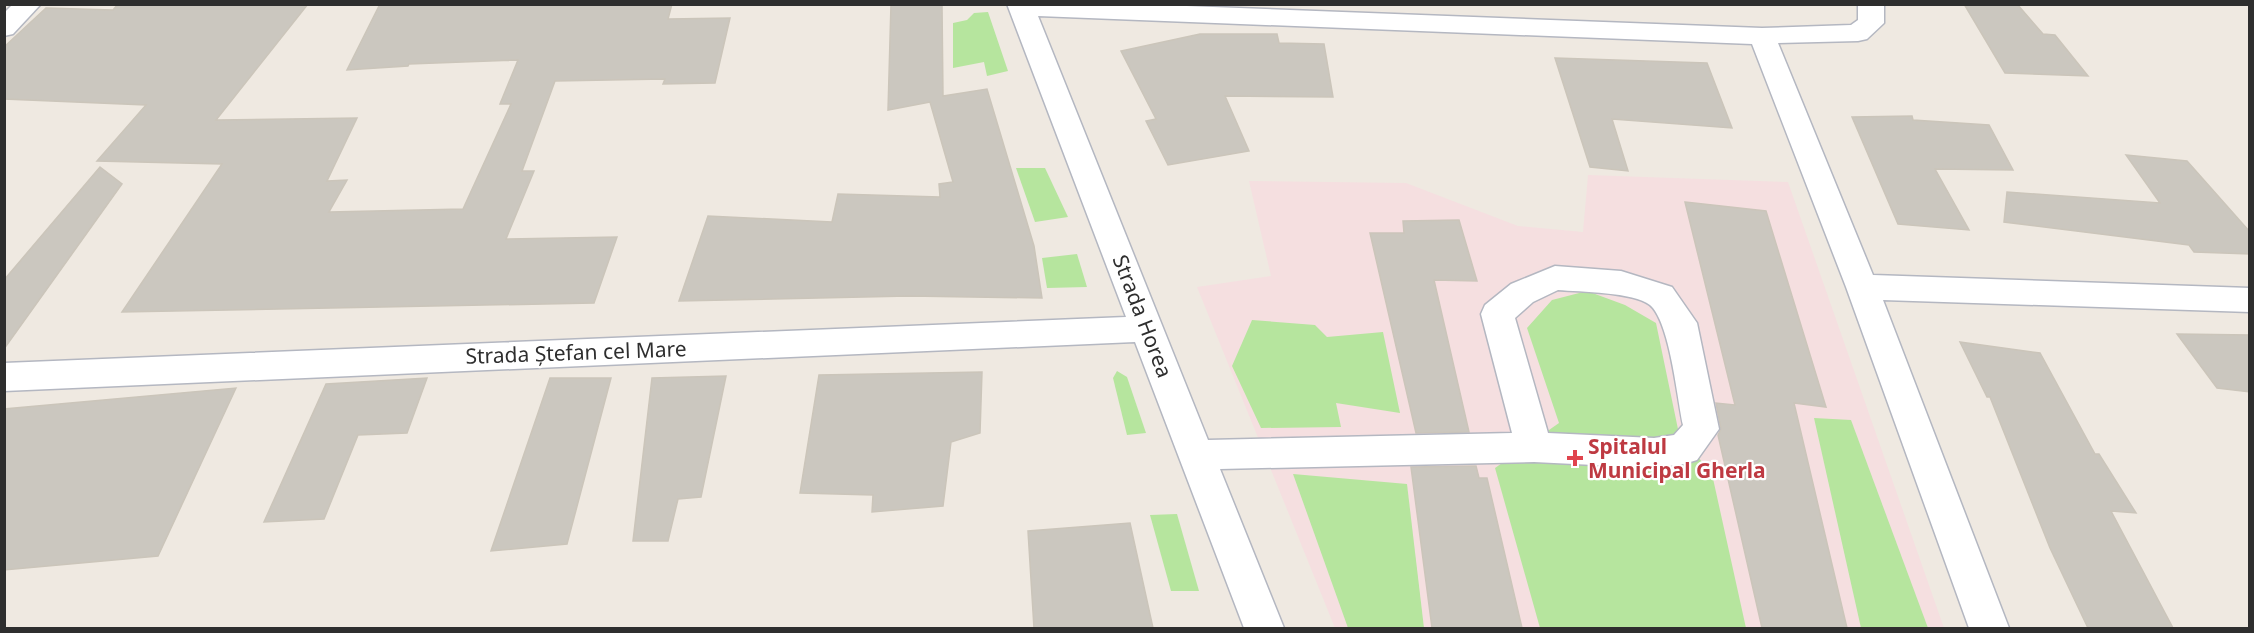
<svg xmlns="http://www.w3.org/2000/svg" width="2254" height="633" font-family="'Noto Sans',sans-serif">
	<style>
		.medical { fill: #f5dfe0 }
		.green { fill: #b6e59e }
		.building { fill: #cbc7bf; stroke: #cbc5ba; stroke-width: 1.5 }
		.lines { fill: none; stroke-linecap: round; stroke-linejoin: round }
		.minor-casing { stroke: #b4b7c1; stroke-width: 3 }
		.minor { fill: #fff; fill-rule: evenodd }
		.health-dot { fill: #e0444e; stroke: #fff; stroke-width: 2 }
		.labels { text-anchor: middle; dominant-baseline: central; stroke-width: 4.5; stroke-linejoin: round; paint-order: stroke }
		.street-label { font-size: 21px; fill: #2e2e2e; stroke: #fff }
		.health-label { font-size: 21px; font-weight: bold; fill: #be3a42; stroke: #fff; text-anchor: start }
	</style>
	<rect width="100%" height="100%" fill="#efe9e1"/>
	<path class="medical" d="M1588,175l200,7 156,446h-609l-138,-341 74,-11 -22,-95 157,2 112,43 65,6z"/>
	<g class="green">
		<path d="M988,12l20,59 -21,5 -3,-14 -31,6v-45l14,-3 7,-7z"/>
		<path d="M1016,168h29l23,49 -33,5z"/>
		<path d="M1077,254l10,33 -40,1 -5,-30z"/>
		<path d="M1587,291l38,14 31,18 23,111 33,40 34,154h-206l-45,-160 64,-45 -32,-95 25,-28z"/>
		<path d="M1252,320l63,5 12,12 56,-5 17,81 -64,-10 5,24 -80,1 -29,-62z"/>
		<path d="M1117,371l10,6 19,56 -19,2 -14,-57z"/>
		<path d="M1814,418l37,2 77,208h-67z"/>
		<path d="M1293,474l114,10 17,144h-76z"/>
		<path d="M1177,514l22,77h-28l-21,-76z"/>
	</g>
	<g class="building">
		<path d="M118,4h190l-92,116 141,-2 -30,63 20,-1 -18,32 134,-3 48,-105h-11l18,-44 -109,4 -1,2 -61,4 33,-66h292l-4,15 62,-1 -15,65 -52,1 2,-5 -110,2 -33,90h12l-28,68 111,-2 -23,66 -472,9 100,-148 -125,-3 49,-56 -142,-6v-52l42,-39 67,2z"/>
		<path d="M891,4h51l1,92 44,-7 47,157 8,52 -133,-2 -230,5 29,-85 124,6 6,-28 102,3 -1,-13 14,-2 -23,-80 -42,8z"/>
		<path d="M1964,4h53l26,30 12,1 33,41 -83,-3z"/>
		<path d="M1200,34h77l2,9 45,1 9,53 -108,-1 24,55 -81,14 -22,-44 10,-2 -35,-68z"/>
		<path d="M1555,58l152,5 25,65 -120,-9 16,52 -38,-4z"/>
		<path d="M1912,116l1,4 76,5 24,45 -78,-1 34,61 -71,-6 -46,-107z"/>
		<path d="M2126,155l61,6 63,71v22l-56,-2 -5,-7 -185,-23 3,-30 153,11z"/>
		<path d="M100,167l22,17 -118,165v-69z"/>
		<path d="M1685,202l81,9 60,196 -32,-4 53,225h-85l-44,-193 3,-6 -5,-26 19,2z"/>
		<path d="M1459,220l18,61 -43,-1 35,152 -53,1 -46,-200h34l-1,-12z"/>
		<path d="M2177,334l73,1v57l-33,-4z"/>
		<path d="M1960,342l80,11 55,101h4l37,59 -25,-2 62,117h-85l-38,-80 -60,-151h-3z"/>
		<path d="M982,372l-2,61 -29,9 -8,64 -71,6 1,-17 -73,-2 19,-118z"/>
		<path d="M726,376l-25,121 -23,2 -10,42h-35l19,-163z"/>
		<path d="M427,378l-20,55 -49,2 -34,84 -60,3 62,-138z"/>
		<path d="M550,378h61l-44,166 -76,7z"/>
		<path d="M236,388l-78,168 -154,14v-161z"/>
		<path d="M1476,466l3,12h8l35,150h-90l-21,-161z"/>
		<path d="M1130,523l23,105h-119l-6,-97z"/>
	</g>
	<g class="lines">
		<defs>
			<g id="minor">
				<path d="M13,4h28l-28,30 -9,2v-23z"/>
				<path d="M1007,4h127l628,24 89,-3 7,-5v-16h26v19l-17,16 -9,2 -80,2 95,232 377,13v24l-367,-12 126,328h-40l-123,-341 -94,-243 -714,-28 170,424 304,-7 -31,-119 4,-9 26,-21 44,-18 66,5 51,16 25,36 22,106 -22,31 -13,4 -30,4 -120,-6 -314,7 64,159h-40l-109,-286 -1131,49v-28l1122,-46zM1558,290c22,2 76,2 92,15 20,17 27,93 33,120l-9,10 -20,3 -106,-5 -33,-115 18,-16z"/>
			</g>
		</defs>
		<use href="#minor" class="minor-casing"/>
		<use href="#minor" class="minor"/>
	</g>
	<path class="health-dot" d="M1572 449h6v6h6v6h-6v6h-6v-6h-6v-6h6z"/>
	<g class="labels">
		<g class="street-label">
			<text transform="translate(1143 316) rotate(69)">Strada Horea</text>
			<text transform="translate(576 352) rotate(-2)">Strada Ștefan cel Mare</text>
		</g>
		<g class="health-label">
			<text x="1588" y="446">Spitalul<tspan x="1588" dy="24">Municipal Gherla</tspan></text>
		</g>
	</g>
	<rect width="2254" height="633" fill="none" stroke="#2e2e2e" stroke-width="12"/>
</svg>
